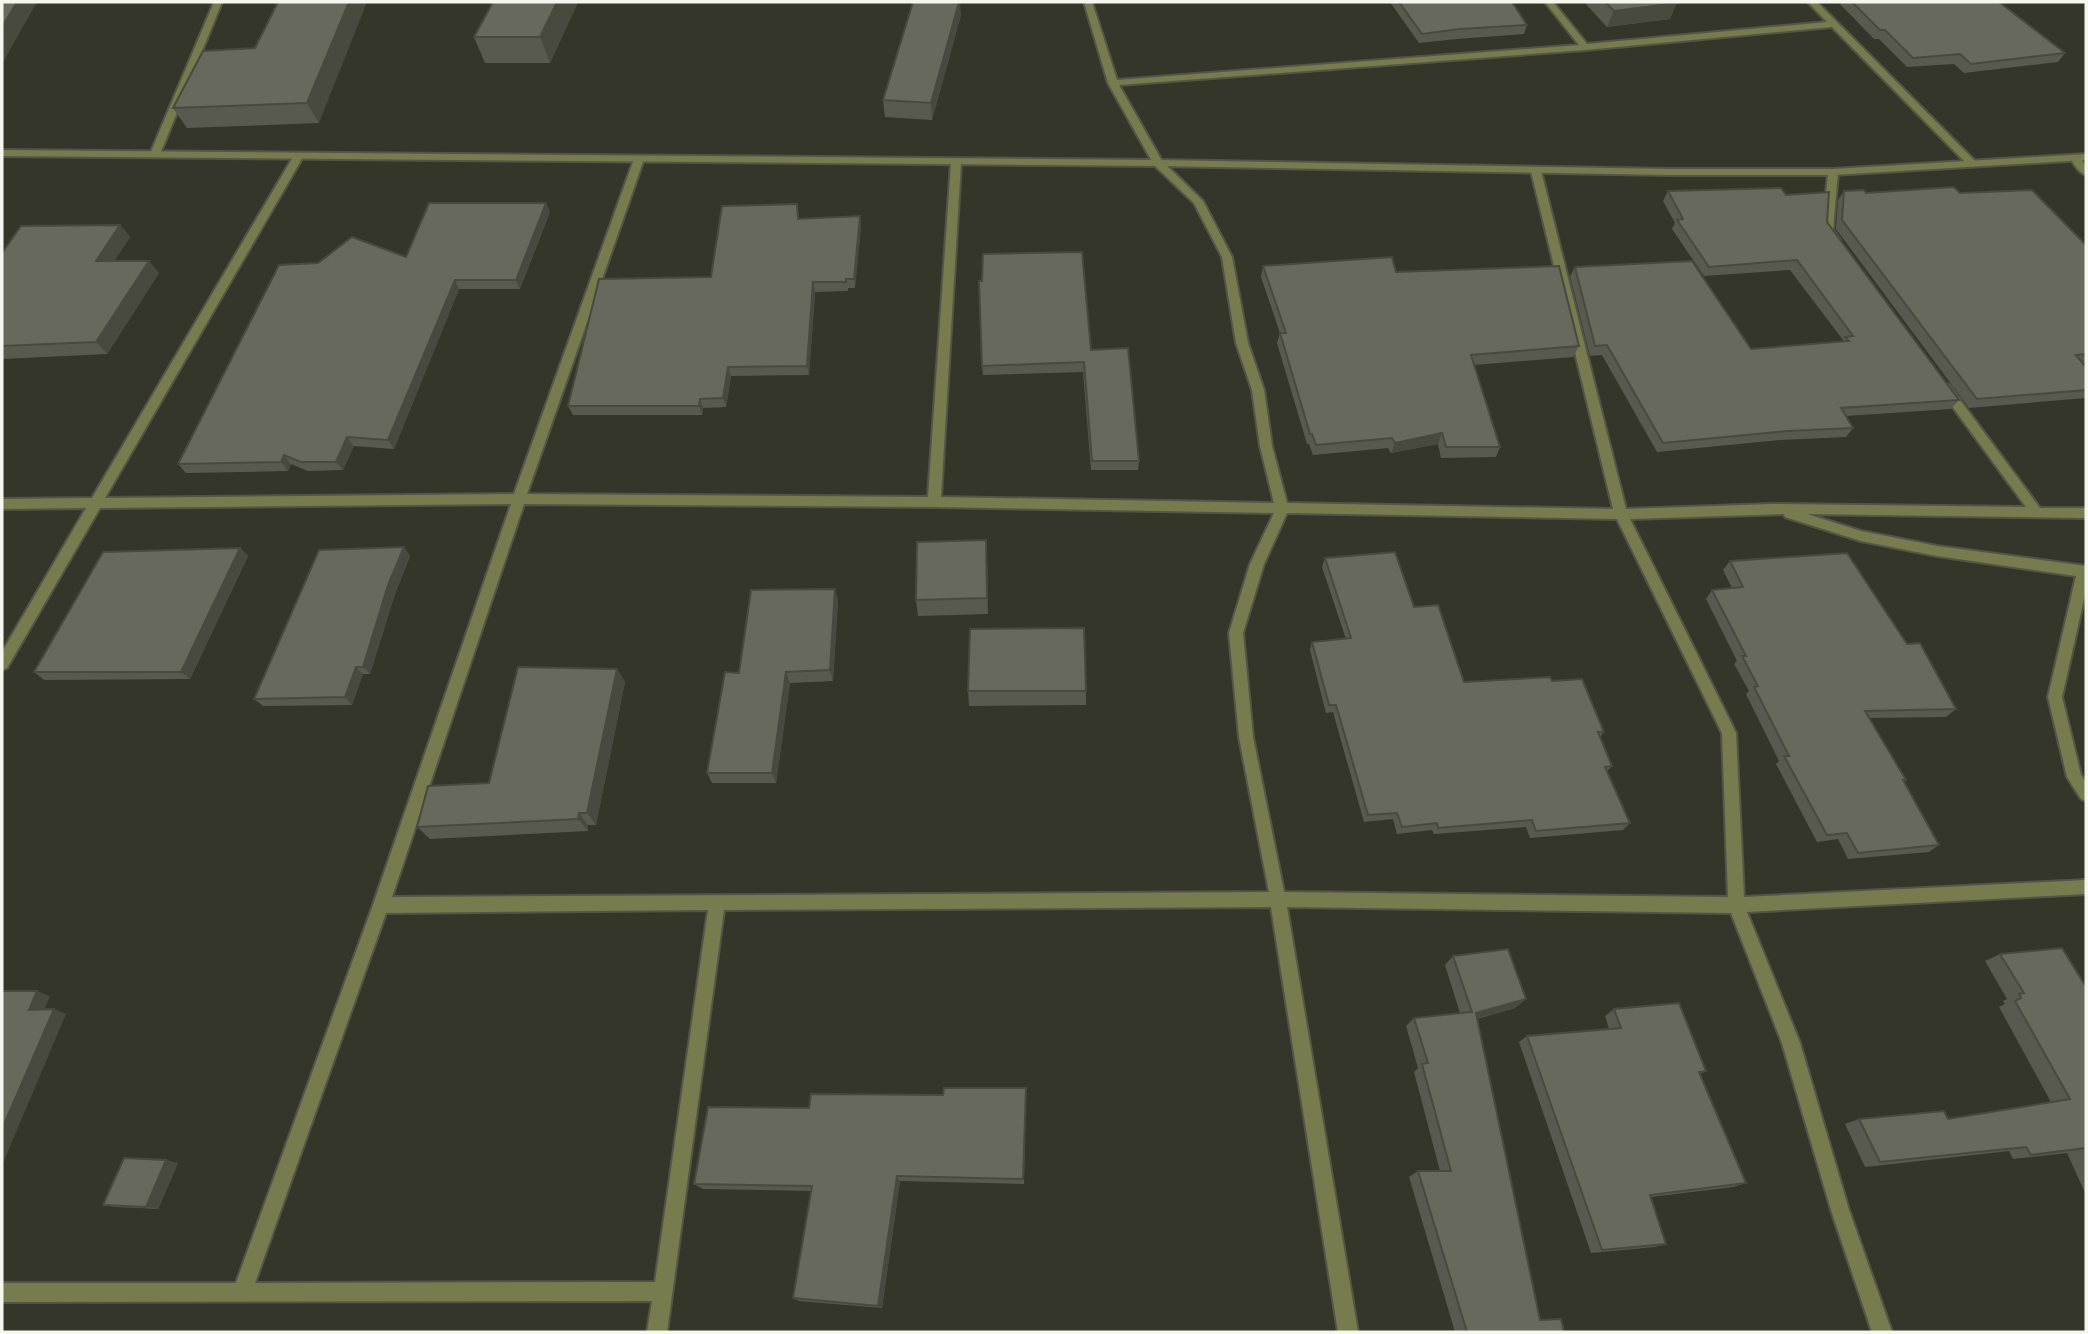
<svg xmlns="http://www.w3.org/2000/svg" width="2088" height="1334" font-family="'Roboto Condensed',sans-serif">
	<style>
		.lines { fill: none; stroke-linecap: round; stroke-linejoin: round }
		.minor-casing { stroke: #545549; stroke-width: 4 }
		.tertiary-casing { stroke: #545549; stroke-width: 4 }
		.minor { fill: #777c4e; fill-rule: evenodd }
		.tertiary { fill: #777c4e; fill-rule: evenodd }
		.wall { fill: #595a4f }
		.shaded-wall { fill: #484a40 }
		.building { fill: #67695c; stroke: #484a40; stroke-width: 2 }
	</style>
	<rect width="100%" height="100%" fill="#35362a"/>
	<g class="lines">
		<defs>
			<g id="minor">
				<path d="M214,2h8l-62,152 -8,2 -2,-2z"/>
				<path d="M1084,2h8l25,78 462,-35 -34,-43h8l34,42 240,-22 -19,-20h9l161,162 -9,2 -137,-139 -247,23 -466,35 43,76 41,40 29,56 16,86 16,47 8,56 15,57 326,6 -82,-338 5,-3 5,3 85,338 146,-5 254,3 -85,-116 -2,-3 6,-4 4,1 91,123h46v10l-279,-4 54,17 76,15 149,20v24l-24,107 19,78 5,7v19l-5,-2 -14,-22 -19,-80 28,-121 -139,-20 -76,-15 -76,-24 -1,-3 -154,5 106,214 8,164 342,-17v14l-339,18 53,131 49,167 43,122h-20l-41,-122 -49,-167 -51,-130 -444,-6 71,425h-20l-67,-425 -547,3 -57,422h-20l5,-31 -650,1v-19h234l137,-378 138,-401 -411,4 -93,160 -5,2v-18l84,-144 -84,1v-10l90,-1 201,-341 5,-3 5,3 -198,341 409,-4 120,-335 5,-3 5,3 -117,335 401,3 23,-334 5,-3 5,3 -20,334 333,6 -14,-57 -8,-56 -16,-47 -14,-86 -28,-54 -40,-38 -46,-82zM524,504l410,3 340,6 -24,51 -21,69 10,104 30,155 -877,5zM1287,513l330,6 105,214 6,164 -444,-5 -31,-155 -10,-104 21,-69zM708,910l-53,372 -400,1 131,-370z"/>
				<path d="M2071,156h8l7,10v9c-6,-1 -16,-14 -15,-19z"/>
				<path d="M1833,169l5,3 -5,58 7,10 -5,3 -4,-1 -8,-12 5,-58z"/>
			</g>
			<path id="tertiary" d="M2,150l1156,10 512,9h163l253,-15v6l-253,15h-163l-512,-9 -1156,-10z"/>
		</defs>
		<use href="#minor" class="minor-casing"/>
		<use href="#tertiary" class="tertiary-casing"/>
		<use href="#minor" class="minor"/>
		<use href="#tertiary" class="tertiary"/>
	</g>
	<g class="wall">
		<path d="M278,2l41,121 -132,5 -14,-20 82,-60z"/>
		<path d="M578,2l-28,61h-65l-11,-26z"/>
		<path d="M1390,2h122l15,23 -3,9 -67,5 -38,4z"/>
		<path d="M1584,2h92l-6,17 -63,8z"/>
		<path d="M1838,2h161l66,51 -7,9 -94,11 -10,-9 -47,3 -28,-28h-5z"/>
		<path d="M961,15l-29,105 -47,-3 -2,-17z"/>
		<path d="M1668,191l118,4 41,27 132,178 -8,9 -105,7 7,12 -7,9 -66,3 -123,12 -55,-97 -12,1 -20,-80 5,-9 176,82 91,-7 1,-2 -53,-70 -86,6 -32,-47 3,-6 -12,-22z"/>
		<path d="M1844,191l22,2h94l126,52v118h-3l3,4v31l-117,10 -133,-179 2,-29z"/>
		<path d="M550,212l-30,77h-61l-65,160 -40,-3 -11,24 -35,1 -17,-7 -3,7 -102,2 -8,-9 140,-201 88,-6z"/>
		<path d="M799,213v6l62,6 -6,63h-7v3l-33,1 -6,83 -78,1 -5,31 -23,1 -1,7h-129l-5,-9 143,-129z"/>
		<path d="M120,225l10,12 -16,24 45,12 -52,81 -105,5v-106z"/>
		<path d="M1263,266l133,6 183,74 -6,11 -99,8 26,82 -4,10 -55,1 -3,-14 -47,9 -3,-5 -75,7 -4,-11h-2l-30,-101 3,-10 -19,-56z"/>
		<path d="M1091,350l48,111 -1,9h-47l-8,-98 -100,3 -1,-9z"/>
		<path d="M404,547l6,9 -15,38 -25,80h-7l-11,31 -89,1 -9,-7z"/>
		<path d="M240,548l8,8 -58,123 -146,1 -10,-8z"/>
		<path d="M987,556l1,58 -70,2 -2,-16z"/>
		<path d="M1325,558l89,49 50,75 88,-1 52,51 -4,5 12,29 -5,5 23,52 -7,7 -93,8 -4,-11 -92,7 -2,-4 -35,4 -4,-15 -29,3 -31,-110 -7,1 -16,-63 2,-8 34,-3 -24,-72z"/>
		<path d="M1730,561l177,83 49,65 -10,8 -77,1 37,62 -3,2 36,63 -10,7 -81,7 -10,-20 -21,3 -41,-78 3,-3 -33,-67 3,-3 -15,-27 3,-3 -31,-62 6,-9 20,-2 -9,-18z"/>
		<path d="M838,600l-5,81 -43,2 -14,100h-64l-5,-10 32,-100z"/>
		<path d="M617,669l8,13 -29,143h-8v6l-158,8 -13,-12 72,-44z"/>
		<path d="M968,691h118v14l-117,1z"/>
		<path d="M2000,954l86,33v208l-19,-42 -54,6 -4,-8 -144,16 -20,-43 14,-5h89l103,-17 -52,-95 6,-3 -2,-3 4,-2 -22,-38z"/>
		<path d="M1453,956l73,43 -11,9 -38,11 63,301 24,12h-109l-46,-155 9,-6h22l-26,-99 4,-4 -12,-42 8,-8 46,-5 -15,-48z"/>
		<path d="M1614,1009l92,62 -6,3 46,109 -13,4 -82,10 15,47 -11,3 -64,6 -72,-211 8,-6 82,-7 -4,-13z"/>
		<path d="M1026,1088l-2,96 -124,-3 -18,127 -83,-7 -6,-3 19,-107 -109,-2 -9,-5 115,-76z"/>
		<path d="M178,1163l-20,46 -42,-2 -13,-2z"/>
	</g>
	<g class="shaded-wall">
		<path d="M17,2h20l-35,62v-37z"/>
		<path d="M349,2h18l-48,121 -12,-20z"/>
		<path d="M557,2h21l-28,61 -10,-26z"/>
		<path d="M959,2h1l1,13 -29,105 -1,-17z"/>
		<path d="M1677,3l-7,16 -63,8 7,-16z"/>
		<path d="M546,203l4,9 -30,77 -4,-9z"/>
		<path d="M860,216l1,9 -6,63 -1,-9z"/>
		<path d="M120,225l10,12 -24,37 -10,-13z"/>
		<path d="M149,261l10,12 -52,81 -11,-12z"/>
		<path d="M455,280l4,9 -65,160 -6,-9z"/>
		<path d="M813,282l2,10 -6,83 -2,-9z"/>
		<path d="M728,367l3,9 -5,31 -3,-9z"/>
		<path d="M700,399l3,9 -1,7 -3,-9z"/>
		<path d="M1442,433l-4,11 -47,9 4,-10z"/>
		<path d="M347,437l7,9 -11,24 -7,-8z"/>
		<path d="M284,455l7,9 -3,7 -7,-9z"/>
		<path d="M986,540l1,16 1,58 -1,-16z"/>
		<path d="M404,547l6,9 -15,38 -25,80 -7,-7 25,-82z"/>
		<path d="M240,548l8,8 -58,123 -9,-7z"/>
		<path d="M835,589l3,11 -5,81 -3,-11z"/>
		<path d="M356,667l7,7 -11,31 -7,-8z"/>
		<path d="M617,669l8,13 -29,143 -9,-12z"/>
		<path d="M786,672l4,11 -14,100 -4,-10z"/>
		<path d="M579,813l9,12v6l-10,-12z"/>
		<path d="M37,991l13,5 -8,19 -13,-5z"/>
		<path d="M1526,999l-11,9 -49,13 10,-8z"/>
		<path d="M54,1009l12,5 -63,149h-1v-34z"/>
		<path d="M166,1160l12,3 -20,46 -12,-2z"/>
		<path d="M897,1176l3,5 -18,127 -4,-2z"/>
	</g>
	<g class="building">
		<path d="M2,2h15l-15,25z"/>
		<path d="M278,2h71l-42,101 -134,5 30,-57 52,-3z"/>
		<path d="M493,2h64l-17,35h-66z"/>
		<path d="M913,2h46l-28,101 -48,-3z"/>
		<path d="M1399,2h113l15,23 -67,4 -38,5z"/>
		<path d="M1605,2h71l1,1 -63,8z"/>
		<path d="M1852,2h147l66,51 -94,11 -11,-10 -47,4 -28,-28h-5z"/>
		<path d="M1954,187l6,6 72,-3 54,55v109l-10,1 10,12v23l-109,9 -135,-179 2,-29 20,-1 2,3z"/>
		<path d="M1781,188l5,7 43,-3 -2,30 132,178 -118,8 12,20 -66,3 -124,12 -56,-98 -12,1 -20,-79 117,-6 59,88 98,-8 -4,-4 8,-1 -56,-76 -88,7 -32,-47 6,-1 -15,-28z"/>
		<path d="M429,203h117l-30,77h-61l-67,160 -41,-3 -11,25h-35l-17,-7 -3,7 -103,2 101,-199 39,-2 34,-26 54,20z"/>
		<path d="M797,204l1,15 62,-3 -6,63h-8v3h-33l-6,84 -79,1 -5,31 -23,1 -1,7h-131l31,-127 112,-2 11,-71z"/>
		<path d="M120,225l-24,36h53l-53,81 -94,4v-93l19,-27z"/>
		<path d="M1082,252l9,98 37,-2 11,113h-47l-8,-99 -102,4 -3,-85h3l1,-27z"/>
		<path d="M1392,257l4,15 163,-6 20,80 -108,9 29,92h-54l-4,-14 -47,10 -3,-5 -76,7 -4,-11h-2l-30,-101h6l-23,-67z"/>
		<path d="M986,540l1,58 -71,2 1,-58z"/>
		<path d="M404,547l-16,38 -25,82h-7l-11,30 -91,2 65,-149z"/>
		<path d="M240,548l-59,124h-147l69,-120z"/>
		<path d="M1395,552l19,55 24,-2 26,77 86,-5 2,4 30,-2 22,53h-6l14,34 -7,1 25,56 -94,8 -4,-11 -94,8 -1,-5 -35,4 -5,-14 -29,2 -32,-110h-7l-17,-63 39,-4 -26,-80z"/>
		<path d="M1847,553l60,91 13,-1 36,66 -91,2 41,69h-3l36,65 -81,8 -11,-20 -20,2 -43,-79h5l-35,-69 4,-1 -16,-30h4l-34,-66 31,-3 -13,-26z"/>
		<path d="M835,589l-5,81 -44,2 -14,101h-65l18,-101 14,1 12,-83z"/>
		<path d="M1084,628l2,63h-118l2,-62z"/>
		<path d="M518,667l99,2 -30,144h-8l-1,6 -161,8 11,-41 61,-3z"/>
		<path d="M2062,948l24,39v162v-1l-55,7 -5,-8 -146,15 -21,-43 85,-8 4,8 122,-20 -55,-98 6,-3 -2,-4 5,-1 -24,-39z"/>
		<path d="M1508,949l18,50 -50,14 64,307 21,-1 3,13h-97l-49,-161h33l-29,-107 6,-1 -14,-45 58,-6 -19,-56z"/>
		<path d="M2,991h35l-8,19 25,-1 -52,120z"/>
		<path d="M1679,1003l27,68 -7,1 47,111 -96,12 16,49 -64,6 -75,-214 94,-8 -7,-19z"/>
		<path d="M944,1088h82l-3,91 -126,-3 -19,130 -85,-8 19,-112 -118,-2 14,-77 101,1 2,-14 132,1z"/>
		<path d="M124,1158l42,2 -20,47 -43,-2z"/>
	</g>
	<rect width="2088" height="1334" fill="none" stroke="#f5f6ee" stroke-width="7"/>
</svg>
